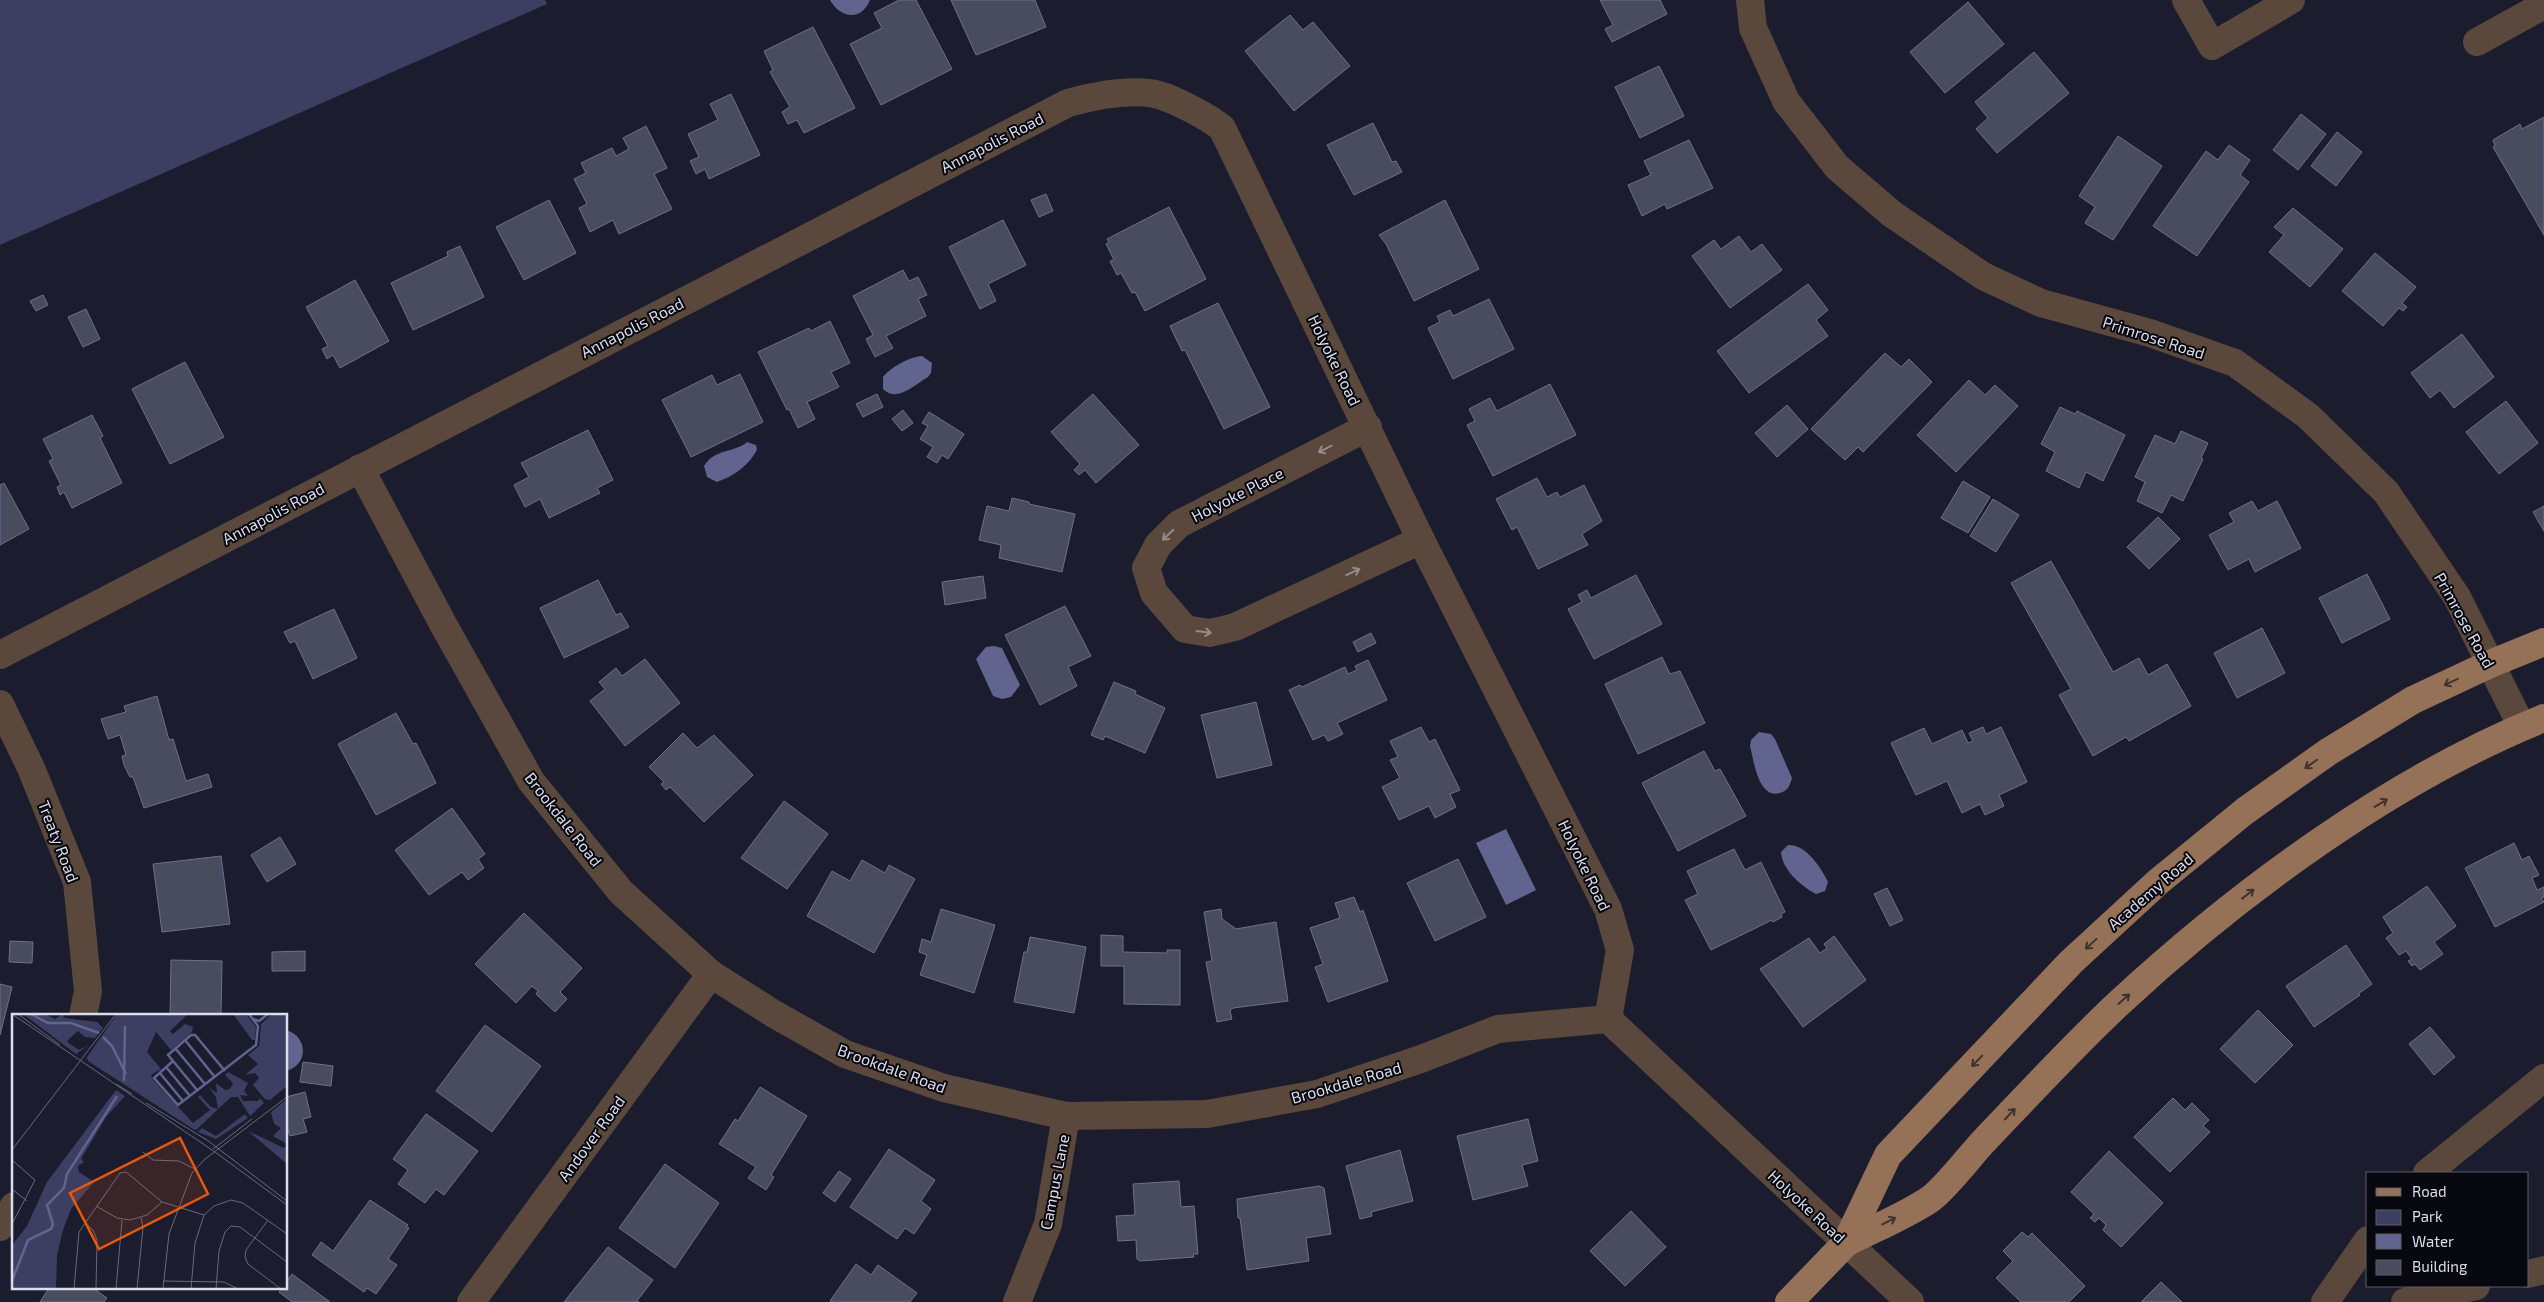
<svg xmlns="http://www.w3.org/2000/svg" width="2544" height="1302" font-family="'Exo 2',sans-serif">
	<style>
		.green { fill: #3c3e62 }
		.water { fill: #61648f }
		.building { fill: #494b5f; stroke: #6e7187 }
		.lines { fill: none; stroke-linecap: round; stroke-linejoin: round }
		.minor { stroke: #5a483c; stroke-width: 28 }
		.major { stroke: #957158; stroke-width: 28 }
		.oneway { stroke: #948b8a }
		.oneway2 { stroke: #40322c }
		.labels { text-anchor: middle; dominant-baseline: central; stroke-width: 4; stroke-linejoin: round; paint-order: stroke }
		.street-label { font-size: 16px; fill: #dbddea; stroke: #07080f }
		.inset-river { fill: none; stroke: #61648f; stroke-width: 2.5 }
		.inset-road { fill: none; stroke: #686979; stroke-width: 1 }
		.view { fill: #e8590c; fill-opacity: 0.15; stroke: #e8590c; stroke-width: 2.5 }
		.inset-edge { fill: none; stroke: #dbddea; stroke-width: 2.5 }
	</style>
	<rect width="100%" height="100%" fill="#1b1c2e"/>
	<path class="green" d="M0,0h545l2,4 -547,241z"/>
	<g class="water">
		<path d="M830,0h40c-9,22 -30,18 -40,0z"/>
		<path d="M922,356l10,7 -1,10 -3,4c-14,8 -31,26 -45,12v-12c8,-10 26,-20 39,-21z"/>
		<path d="M747,442l9,3 1,5c-9,16 -23,26 -40,32l-10,-5 -3,-11c11,-18 31,-13 43,-24z"/>
		<path d="M994,646l8,2 18,37 -9,12 -9,2 -9,-3 -17,-37 10,-12z"/>
		<path d="M1759,732l12,2 4,5 17,39c-2,7 -4,13 -12,15 -22,6 -26,-32 -30,-47l1,-6z"/>
		<path d="M1506,829l30,61 -30,15 -30,-62z"/>
		<path d="M1788,845c18,-1 33,23 40,37l-3,9 -9,3c-15,-8 -34,-24 -35,-42z"/>
		<path d="M286,1030c22,6 23,35 0,41z"/>
	</g>
	<g class="building">
		<path d="M899,0h17l36,69 -71,36 -31,-61 32,-16 -8,-15z"/>
		<path d="M951,0h84l11,27 -70,28z"/>
		<path d="M1600,0h60l7,14 -55,28 -7,-13 8,-4z"/>
		<path d="M1968,2l36,42 -59,49 -35,-41z"/>
		<path d="M1290,15l13,15 10,-8 37,44 -56,45 -49,-60z"/>
		<path d="M813,27l42,81 -51,25 -7,-13 -9,4 -6,-12 8,-5 -20,-35 3,-2 -9,-19z"/>
		<path d="M2034,52l35,41 -72,60 -21,-24 12,-11 -13,-16z"/>
		<path d="M1659,66l25,50 -44,22 -25,-51z"/>
		<path d="M731,94l29,61 -51,24 -4,-10 -9,5 -6,-13 9,-4 -11,-23 30,-14 -8,-16z"/>
		<path d="M2301,114l25,20 -28,36 -25,-20z"/>
		<path d="M2544,117v118l-51,-88 2,-1 -2,-6 27,-16 2,5z"/>
		<path d="M1373,123l19,39 4,-1 6,11 -48,23 -27,-50z"/>
		<path d="M646,126l21,42 -13,6 18,35 -53,25 -6,-14 -23,12 -11,-24 8,-4 -13,-25 12,-6 -5,-10 31,-15 4,8 13,-7 -6,-11z"/>
		<path d="M2337,132l25,20 -26,34 -25,-20z"/>
		<path d="M2118,136l44,30 -49,74 -28,-17 10,-16 -16,-11z"/>
		<path d="M1689,140l24,48 -46,21 -2,-5 -23,12 -14,-31 23,-10 -7,-14z"/>
		<path d="M2229,145l21,15 -10,15 9,7 -52,74 -44,-30 53,-75 12,9z"/>
		<path d="M1046,194l7,17 -14,6 -8,-17z"/>
		<path d="M549,200l27,53 -52,27 -28,-53z"/>
		<path d="M1445,200l34,69 -65,32 -28,-57 -7,-9z"/>
		<path d="M1169,207l37,72 -61,32 -10,-19 -3,1 -11,-20 -4,2 -7,-14 4,-1 -8,-16 3,-2 -2,-3z"/>
		<path d="M2293,208l50,41 -33,38 -41,-35 15,-17 -10,-8z"/>
		<path d="M1003,220l23,45 -38,19 8,17 -16,8 -31,-62z"/>
		<path d="M1739,236l12,16 11,-8 20,26 -52,38 -38,-52 22,-16 7,9z"/>
		<path d="M460,246l24,51 -71,33 -22,-47 57,-27 -1,-4z"/>
		<path d="M2375,253l41,34 -14,16 5,4 -4,4 -4,-3 -16,18 -41,-35z"/>
		<path d="M903,270l6,11 9,-4 9,18 -9,4 8,17 -40,20 7,12 -18,9 -9,-18 7,-4 -20,-39z"/>
		<path d="M355,280l34,61 -49,27 -7,-13 -6,4 -5,-10 6,-3 -22,-39z"/>
		<path d="M1808,284l20,26 -12,10 12,16 -79,57 -32,-42z"/>
		<path d="M43,295l5,10 -12,6 -6,-10z"/>
		<path d="M1489,299l25,50 -61,30 -25,-51 12,-6 -3,-6 13,-6 3,6z"/>
		<path d="M1218,303l52,104 -46,22 -39,-79 -3,1 -12,-25z"/>
		<path d="M86,309l14,30 -17,8 -15,-30z"/>
		<path d="M830,321l20,42 -19,9 8,15 -32,15 8,17 -17,9 -9,-19 -2,1 -29,-58 51,-24 2,3z"/>
		<path d="M2462,334l32,43 -40,31 -14,-18 -10,8 -19,-25z"/>
		<path d="M1885,353l16,14 8,-8 23,23 -69,70 -5,-5 -13,13 -34,-31z"/>
		<path d="M185,362l39,75 -54,27 -38,-75z"/>
		<path d="M740,374l23,48 -72,35 -29,-57 50,-25 5,10z"/>
		<path d="M1969,380l16,15 10,-10 23,21 -62,66 -39,-37z"/>
		<path d="M1550,384l26,51 -83,41 -26,-51 8,-4 -6,-12 21,-11 7,13z"/>
		<path d="M877,394l6,13 -20,10 -7,-13z"/>
		<path d="M1093,394l46,51 -43,38 -11,-13 -6,5 -5,-5 6,-6 -29,-32z"/>
		<path d="M2506,401l32,42 -39,31 -33,-42z"/>
		<path d="M1787,405l21,24 -31,28 -22,-24z"/>
		<path d="M2060,407l15,7 2,-3 48,24 -22,46 -17,-9 -7,16 -33,-17 9,-19 -14,-8z"/>
		<path d="M903,410l10,13 -11,8 -10,-12z"/>
		<path d="M929,412l35,22 -16,25 -6,-4 -5,8 -10,-6 6,-10 -13,-8 8,-13 -6,-3z"/>
		<path d="M92,415l11,21 -3,2 22,45 -50,25 -8,-16 -4,3 -3,-8 4,-2 -12,-24 4,-2 -10,-20z"/>
		<path d="M588,430l25,50 -16,8 3,5 -51,25 -9,-19 -15,8 -11,-22 15,-8 -8,-14z"/>
		<path d="M2181,431l27,12 -7,15 2,1 -20,42 -12,-6 -9,18 -25,-12 8,-19 -10,-5 20,-42 20,9z"/>
		<path d="M1537,478l10,19 10,-5 3,5 24,-12 18,36 -20,13 6,11 -50,24 -21,-42 -5,3 -16,-31z"/>
		<path d="M1963,481l27,16 -22,36 -27,-15z"/>
		<path d="M4,483l25,46 -29,16v-60z"/>
		<path d="M1012,498l17,4v2l46,10 -13,58 -63,-14 2,-13 -22,-5 8,-34 22,5z"/>
		<path d="M1993,499l26,16 -23,37 -26,-16z"/>
		<path d="M2252,501l6,10 19,-10 24,47 -46,24 -6,-13 -21,11 -19,-35 25,-13 -5,-9z"/>
		<path d="M2544,506v25l-11,-19z"/>
		<path d="M2158,517l22,22 -31,30 -22,-22z"/>
		<path d="M2051,561l62,111 26,-14 9,17 19,-11 24,42 -62,35 -3,-4 -33,19 -34,-61 12,-6 -60,-106z"/>
		<path d="M2367,574l23,45 -48,24 -23,-45z"/>
		<path d="M1636,575l26,49 -68,35 -26,-50 14,-7 -4,-7 9,-5 4,8z"/>
		<path d="M983,576l3,22 -41,7 -3,-23z"/>
		<path d="M598,580l18,35 5,-2 8,14 -65,31 -24,-50z"/>
		<path d="M1065,606l26,50 -23,11 9,19 -37,19 -35,-70z"/>
		<path d="M334,609l23,49 -44,21 -18,-38 -5,2 -6,-11z"/>
		<path d="M2262,628l23,45 -48,25 -23,-45z"/>
		<path d="M1371,633l5,10 -18,9 -5,-10z"/>
		<path d="M1662,657l8,17 10,-3 25,52 -67,31 -33,-70z"/>
		<path d="M645,659l35,44 -55,43 -35,-45 15,-12 -6,-7 17,-14 6,8z"/>
		<path d="M1368,660l19,40 -50,23 6,11 -15,7 -4,-6 -11,5 -24,-50 11,-5 2,2 43,-20 3,7 9,-4 -2,-4z"/>
		<path d="M1114,682l22,9 -1,3 30,14 -20,45 -40,-17 -2,4 -12,-5z"/>
		<path d="M157,696l12,44 4,-1 13,42 22,-7 4,13 -68,21 -11,-31h-3l-6,-12 -2,-9 4,-1 -6,-20 -12,4 -7,-20 25,-7 -2,-6z"/>
		<path d="M1256,702l16,63 -55,13 -16,-63z"/>
		<path d="M396,713l17,31 3,-1 20,40 -60,32 -38,-71z"/>
		<path d="M1421,727l8,15 6,-3 25,51 -10,4 6,13 -21,11 -6,-12 -30,14 -17,-33 18,-9 -10,-18 8,-3 -8,-16z"/>
		<path d="M1983,727l3,7 15,-7 26,55 -28,13 5,11 -19,9 -5,-11 -18,9 -15,-32 -31,14 -25,-52 33,-15 8,16 30,-14 6,13 5,-2 -4,-8z"/>
		<path d="M683,733l14,15 17,-13 39,40 -49,47 -34,-35 -4,3 -5,-6 3,-2 -15,-15z"/>
		<path d="M1704,751l11,20 5,-2 26,47 -68,35 -36,-68z"/>
		<path d="M784,801l44,33 -41,55 -46,-31z"/>
		<path d="M452,808l33,46 -7,5 6,9 -16,12 -6,-8 -33,23 -34,-45z"/>
		<path d="M280,837l16,27 -29,18 -16,-27z"/>
		<path d="M2514,843l8,17 7,-4 10,19 -7,3 5,12 7,-3v10l-3,1 3,4 -49,25 -30,-59z"/>
		<path d="M1734,849l11,21 16,-8 24,50 -4,2 1,3 -9,5 -1,-2 -61,30 -26,-50 13,-6 -11,-23z"/>
		<path d="M221,856l9,68 -68,8 -9,-68z"/>
		<path d="M1458,859l28,58 -51,24 -28,-58z"/>
		<path d="M862,860l23,13 4,-8 26,14 -41,74 -67,-37 25,-45 18,10z"/>
		<path d="M2427,886l29,40 -22,16 9,12 -23,16 -5,-6 -3,2 -4,-5 4,-2 -6,-8 -7,4 -13,-17 7,-5 -10,-16z"/>
		<path d="M1887,888l16,32 -13,6 -16,-32z"/>
		<path d="M1354,897l6,15 3,-2 25,71 -60,21 -13,-35 8,-3 -13,-36 30,-10 -5,-15z"/>
		<path d="M941,909l54,16 -21,68 -54,-18 7,-20 -8,-3 3,-13 9,3z"/>
		<path d="M1221,909l1,10 14,10 40,-7 12,79 -55,7 -3,3 2,8 -15,3 -11,-60 6,-1 -8,-49z"/>
		<path d="M524,913l58,55 -22,24 7,7 -12,13 -19,-18 2,-3 -6,-5 -16,17 -41,-39z"/>
		<path d="M1101,935l22,1v16l44,1v-3h13v55l-56,-1v-38h-23z"/>
		<path d="M1834,936l32,44 -63,47 -43,-58 49,-31 11,15 7,-5 -3,-4z"/>
		<path d="M1030,937l56,10 -12,66 -60,-11 10,-50h3z"/>
		<path d="M10,941l23,1 -1,21 -23,-1z"/>
		<path d="M2346,945l26,39 -14,10 2,1 -46,32 -28,-41z"/>
		<path d="M305,951v20h-33v-19z"/>
		<path d="M171,960l51,1 -1,55h-51z"/>
		<path d="M0,984l12,3 -12,48z"/>
		<path d="M2258,1010l35,35 -38,38 -35,-34z"/>
		<path d="M485,1025l56,41 -49,66 -56,-41z"/>
		<path d="M2430,1027l25,30 -21,18 -25,-31z"/>
		<path d="M303,1062l30,4 -2,20 -31,-4z"/>
		<path d="M760,1087l47,29 -36,59 3,2 -8,13 -18,-12 8,-11 -37,-23 16,-25 3,2z"/>
		<path d="M305,1092l6,25 -8,2 4,13 -17,4 -4,-12v-27z"/>
		<path d="M2173,1098l12,12 7,-7 17,17 -6,6 7,6 -40,40 -36,-35z"/>
		<path d="M426,1114l52,37 -34,44 -8,-6 -11,14 -27,-19 10,-14 -15,-11z"/>
		<path d="M1528,1119l10,42 -16,4 6,21 -55,14 -16,-64z"/>
		<path d="M889,1149l46,31 -14,21 10,8 -17,25 -9,-6 -8,11 -47,-32z"/>
		<path d="M1400,1150l13,51 -42,11 1,4 -12,3 -14,-53z"/>
		<path d="M2109,1151l54,52 -42,44 -18,-17 3,-5 -7,-7 -4,4 -5,-4 4,-4 -23,-22z"/>
		<path d="M665,1164l54,39 -44,65 -56,-40z"/>
		<path d="M839,1171l12,8 -16,23 -12,-9z"/>
		<path d="M1179,1181l2,26 13,-1 4,48h-5l1,3 -54,4 -3,-2 -1,-19 -18,1 -2,-25 19,-1 -2,-31z"/>
		<path d="M1319,1186l5,2 7,46 -25,4 3,23 -62,9 -7,-52h-2l-1,-19z"/>
		<path d="M370,1200l38,25 -2,2 3,1 -21,31 9,6 -21,29 -9,-6 -3,4 -52,-37 9,-13 12,9z"/>
		<path d="M1631,1211l35,36 -41,39 -35,-35z"/>
		<path d="M2022,1232l6,5 4,-4 53,53 -16,16h-48l-25,-24 17,-17 -10,-10z"/>
		<path d="M608,1247l45,33 -16,21 2,1h-75z"/>
		<path d="M856,1264l15,11 7,-10 39,28 -7,9h-78l-2,-1z"/>
		<path d="M292,1274l38,28h-38l-13,-10 3,-4h4v-6z"/>
		<path d="M2161,1282l21,20h-41z"/>
		<path d="M49,1288h44l14,10 -3,4h-64z"/>
	</g>
	<g class="lines">
		<g class="minor">
			<path d="M1750,0l3,28 33,73 51,66 55,47 91,62 58,27 109,30 85,30 73,53 78,76 71,105 65,130"/>
			<path d="M2186,0l26,46 79,-46"/>
			<path d="M2477,42l67,-37"/>
			<path d="M1368,427l-189,97 -21,21 -12,23 8,25 31,36 25,4 25,-6 186,-87"/>
			<path d="M360,468l83,156 88,157 90,111 90,82 63,40 71,40 99,34 122,28 141,-2 110,-20 104,-35 77,-30 110,-10"/>
			<path d="M0,655l1068,-552c25,-7 54,-13 81,-10 19,2 58,23 73,35l199,412 187,369 12,41 -12,69 302,283"/>
			<path d="M0,704l31,64 46,114 11,109 -5,25"/>
			<path d="M2427,1173l117,-95"/>
			<path d="M0,1227l14,-21"/>
			<path d="M2528,1274l16,-4"/>
			<path d="M471,1302l240,-328"/>
			<path d="M1017,1302l31,-78 18,-108"/>
			<path d="M2325,1302l43,-62"/>
			<path d="M2405,1302l71,-16"/>
		</g>
		<g class="major">
			<path d="M1846,1243c27,-14 57,-26 83,-43 15,-10 40,-43 54,-58 45,-47 89,-95 136,-139 120,-111 273,-224 425,-285"/>
			<path d="M1789,1302l57,-59 42,-88 183,-193 88,-81 86,-70 83,-59 85,-52 77,-36 54,-22"/>
		</g>
	</g>
	<defs><path id="oneway-shaft" d="M-6 0H5M1.5-3L5.5 0L1.5 3" fill="none" stroke-width="1.6" stroke-linecap="round" stroke-linejoin="round" transform="scale(1.25)"/></defs>
	<g class="oneway">
		<use href="#oneway-shaft" transform="translate(1325 449) rotate(153)"/>
		<use href="#oneway-shaft" transform="translate(1168 535) rotate(136)"/>
		<use href="#oneway-shaft" transform="translate(1353 572) rotate(-25)"/>
		<use href="#oneway-shaft" transform="translate(1204 632) rotate(7)"/>
	</g>
	<g class="oneway2">
		<use href="#oneway-shaft" transform="translate(2451 682) rotate(155)"/>
		<use href="#oneway-shaft" transform="translate(2311 764) rotate(145)"/>
		<use href="#oneway-shaft" transform="translate(2381 803) rotate(-31)"/>
		<use href="#oneway-shaft" transform="translate(2248 894) rotate(-38)"/>
		<use href="#oneway-shaft" transform="translate(2091 944) rotate(137)"/>
		<use href="#oneway-shaft" transform="translate(2124 999) rotate(-42)"/>
		<use href="#oneway-shaft" transform="translate(1977 1061) rotate(134)"/>
		<use href="#oneway-shaft" transform="translate(2010 1114) rotate(-47)"/>
		<use href="#oneway-shaft" transform="translate(1889 1221) rotate(-27)"/>
	</g>
	<g class="labels">
		<g class="street-label">
			<text transform="translate(992 142) rotate(-27)">Annapolis Road</text>
			<text transform="translate(632 327) rotate(-27)">Annapolis Road</text>
			<text transform="translate(2154 337) rotate(18)">Primrose Road</text>
			<text transform="translate(1335 360) rotate(64)">Holyoke Road</text>
			<text transform="translate(1237 494) rotate(-27)">Holyoke Place</text>
			<text transform="translate(273 513) rotate(-28)">Annapolis Road</text>
			<text transform="translate(2465 620) rotate(61)">Primrose Road</text>
			<text transform="translate(564 819) rotate(52)">Brookdale Road</text>
			<text transform="translate(59 841) rotate(69)">Treaty Road</text>
			<text transform="translate(1585 865) rotate(64)">Holyoke Road</text>
			<text transform="translate(2150 891) rotate(-41)">Academy Road</text>
			<text transform="translate(892 1068) rotate(20)">Brookdale Road</text>
			<text transform="translate(1346 1082) rotate(-16)">Brookdale Road</text>
			<text transform="translate(591 1138) rotate(-54)">Andover Road</text>
			<text transform="translate(1054 1182) rotate(-79)">Campus Lane</text>
			<text transform="translate(1807 1206) rotate(43)">Holyoke Road</text>
		</g>
	</g>
	<g transform="translate(12 1014)">
		<rect width="275" height="275" fill="#1b1c2e"/>
		<path d="M11,0h22l10,5 7,-5 3,4 32,4 6,6 -8,10 -10,-1 -7,-6 -8,7 -3,4 12,8 10,-5 -13,9zM105,0h71l-18,17 3,3 12,-10 8,3 -1,5 -21,18 -15,-18 -9,20 14,17 -10,6 2,5 40,43 17,-13 -12,-13 2,-2 11,12 7,2 -2,-12 -7,-9 8,5 -1,-10 9,7 5,-1 3,-6 -8,-8 3,-3 20,11 -4,8 4,5 -8,-1 3,6h15l2,-3 4,5 -14,13 -12,-19h-7l-35,33 -3,-1 -105,-68 -1,-4zM221,0h13l10,13 -1,13h-3zM260,0h15v72l-17,14 -5,-1 -12,-14 6,-7 -4,-5 -10,2 13,-11 -10,-9 11,-9 2,-22zM104,76l9,6 -19,21 -25,42 3,3 -6,4 1,6 15,10 -23,27 -8,21 -6,25 -1,34h-44v-44l15,-19 20,-44zM275,85v65l-39,-33 36,17 3,-4 -14,-8 8,-8 -7,-4 -3,-12zM233,100l3,4 -32,21 -18,-7 4,-4 14,8z" fill="#3c3e62"/>
		<path class="inset-river" d="M19,0l17,9h23l28,10M241,5l6,2 9,-7M91,23l9,9 14,28M173,26l29,36M163,34l30,36M161,47l-19,17 24,27 78,-60 2,-19 -9,-12M154,53l24,29M147,58l24,29M112,67l1,-55M185,76l-29,-35 23,-20h4l30,36M0,267l16,-41 23,-11 2,-5 -6,-19 17,-17 3,-14 50,-78"/>
		<path class="inset-road" d="M0,0l203,138 72,53M6,0l42,31M104,70l16,10M134,89l61,37 80,61M201,135l39,-30M0,136l104,-136M131,138l10,8 26,1 16,8M0,146l23,20 -23,44M0,175l15,12M84,192l21,12 13,2 17,-5 15,-13M256,206l-22,30 -1,7 3,7 33,25M72,208l9,8 4,10 -1,49M151,267l61,1 14,7M62,275l5,-57 41,-59 6,-1 36,30 42,13M104,275l6,-69M125,275l6,-62 -2,-9M151,275l6,-55 23,-61 13,-14 82,-62M179,275l4,-46 9,-28 10,-9 17,-6 12,3 44,31M204,275l3,-38 6,-19 6,-6 9,1 47,35"/>
		<path class="view" d="M168,124l28,56 -109,55 -29,-56z"/>
		<rect width="275" height="275" class="inset-edge"/>
	</g>
	<rect x="2366" y="1172" width="162" height="115" fill="#07080f" stroke="#5c5d67"/>
	<rect x="2376" y="1188" width="25" height="8" fill="#957158" stroke="#5c5d67"/>
	<text x="2412" y="1197" font-size="15" fill="#dbddea">Road</text>
	<rect x="2376" y="1210" width="25" height="15" fill="#3c3e62" stroke="#5c5d67"/>
	<text x="2412" y="1222" font-size="15" fill="#dbddea">Park</text>
	<rect x="2376" y="1234" width="25" height="15" fill="#61648f" stroke="#5c5d67"/>
	<text x="2412" y="1247" font-size="15" fill="#dbddea">Water</text>
	<rect x="2376" y="1260" width="25" height="15" fill="#494b5f" stroke="#5c5d67"/>
	<text x="2412" y="1272" font-size="15" fill="#dbddea">Building</text>
</svg>
